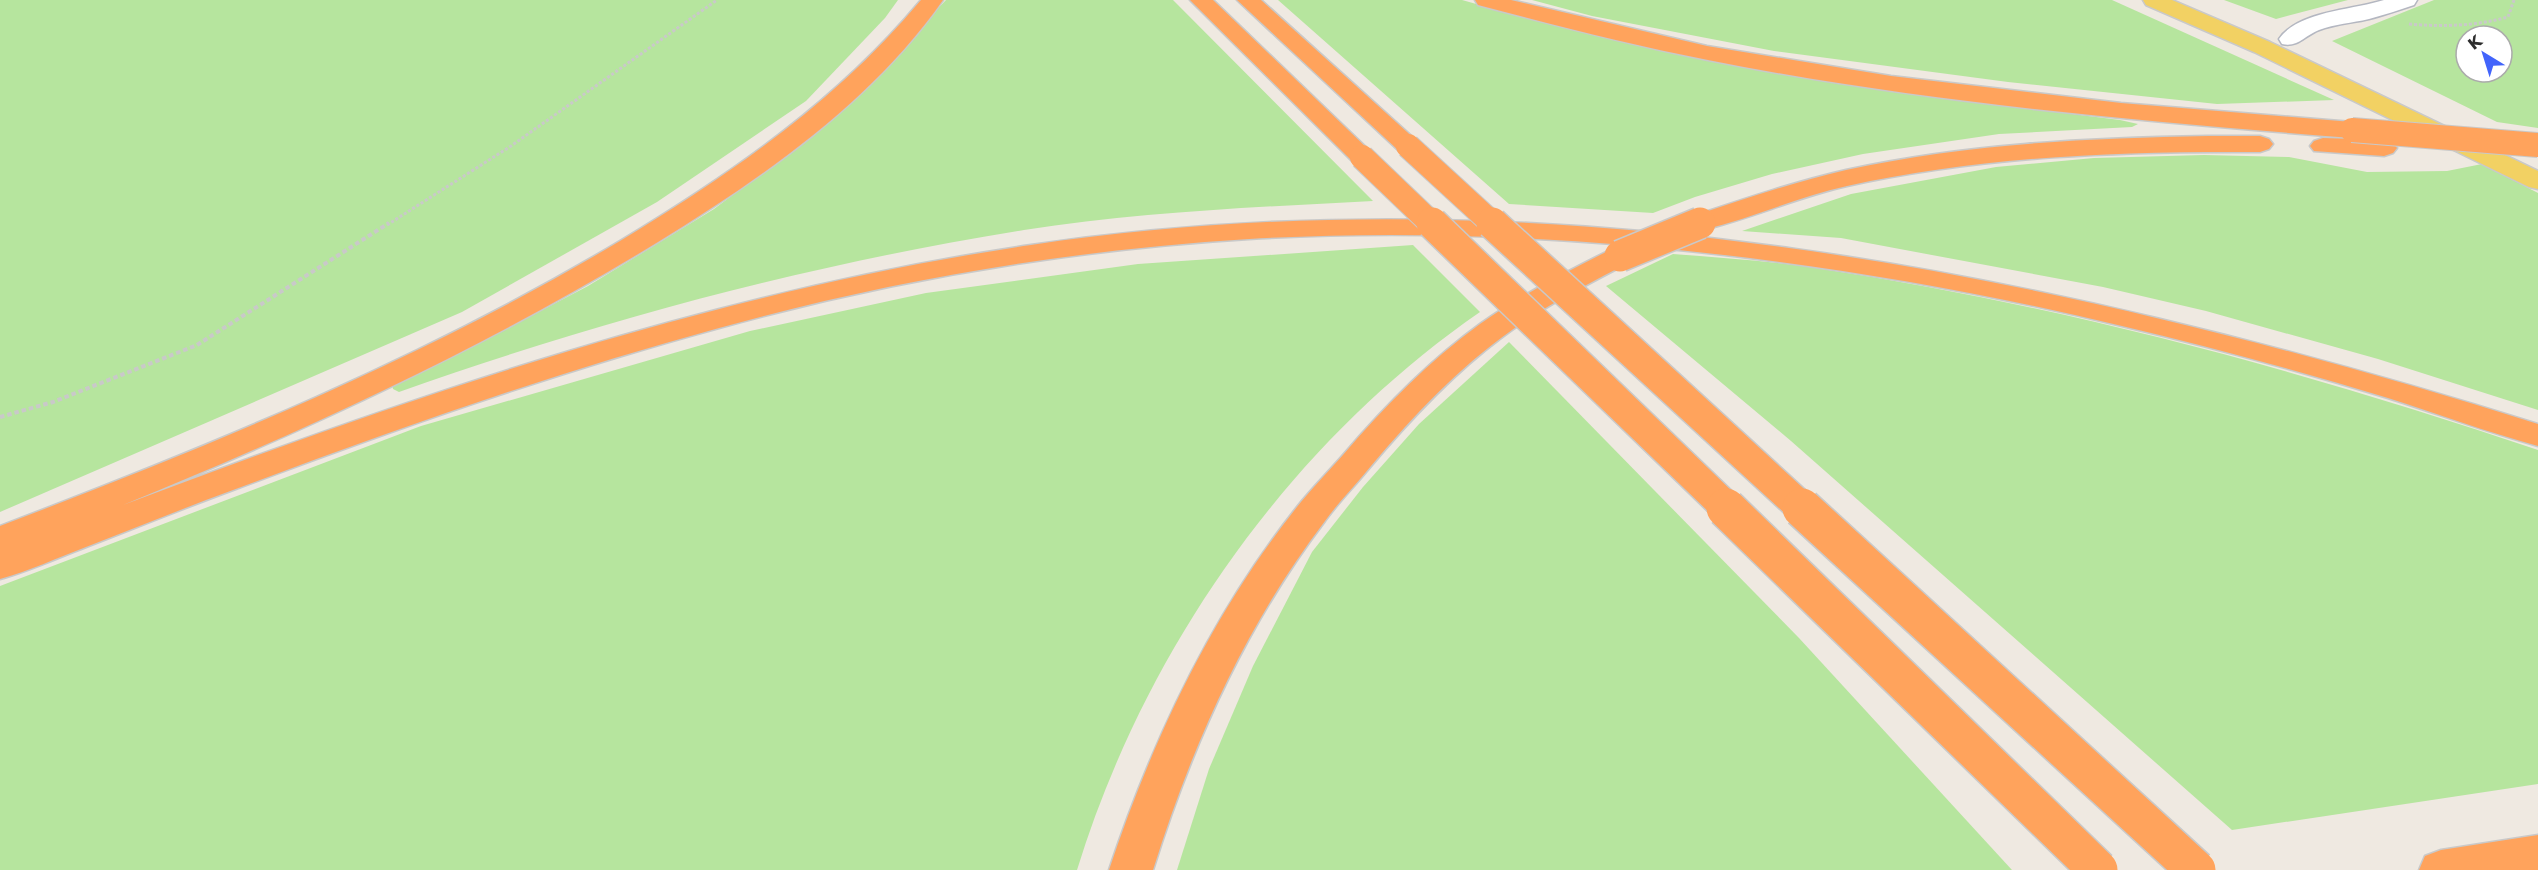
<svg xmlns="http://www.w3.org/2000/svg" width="2538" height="870" font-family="'DejaVu Sans',sans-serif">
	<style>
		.green { fill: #b6e59e; fill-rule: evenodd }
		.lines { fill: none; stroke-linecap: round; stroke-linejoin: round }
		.minor-casing { stroke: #b4b7c1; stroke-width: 3 }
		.major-casing { stroke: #c9c9c9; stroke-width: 3 }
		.highway-casing { stroke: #c9c9c9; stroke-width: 3 }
		.path-far1 { stroke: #c9c9c9; stroke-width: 3; stroke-dasharray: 3 2; stroke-linecap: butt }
		.path { stroke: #c9c9c9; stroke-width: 4; stroke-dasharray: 4.5 3; stroke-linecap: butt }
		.minor { fill: #fff; fill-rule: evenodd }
		.major { fill: #f2d163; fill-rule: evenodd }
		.highway { fill: #ffa35c; fill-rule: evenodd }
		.highway-bridge-far2-casing { stroke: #c9c9c9; stroke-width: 26; stroke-linecap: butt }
		.highway-bridge-far1-casing { stroke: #c9c9c9; stroke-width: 34; stroke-linecap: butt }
		.highway-bridge-casing { stroke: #c9c9c9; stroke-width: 42; stroke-linecap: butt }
		.highway-bridge-far2 { stroke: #ffa35c; stroke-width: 24 }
		.highway-bridge-far1 { stroke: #ffa35c; stroke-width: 31 }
		.highway-bridge { stroke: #ffa35c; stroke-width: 39 }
	</style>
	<rect width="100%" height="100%" fill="#efe9e1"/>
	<g class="green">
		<path d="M0,0h898l-13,18 -79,83 -149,101 -195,110 -462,200z"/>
		<path d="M946,0h227l200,201c-116,6 -233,11 -349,29 -213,34 -422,90 -625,162l-6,-3 -1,-6 72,-32 124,-65 126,-77 113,-85z"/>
		<path d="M1278,0h184l50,14 158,38 118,22 116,19 216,27 18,4 -6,3 -133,7 -136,20 -91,20 -77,23 -42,16 -144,-9z"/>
		<path d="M1532,0h580l222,100 -117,4 -209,-22 -234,-31 -182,-35z"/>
		<path d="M2224,0h124l-72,19z"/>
		<path d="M2434,0h104v128l-41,-6 -165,-81zM2466,36h36v36h-36z"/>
		<path d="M2204,155l85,2 78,15 80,-1 35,-7 56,29v217l-160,-51 -172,-48 -103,-24 -262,-49 -99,-7 109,-37 145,-27 98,-9z"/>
		<path d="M1413,245l67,67c-191,132 -335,337 -403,558h-1077v-284l421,-160 329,-95 176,-38 212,-29z"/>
		<path d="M1673,254c50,4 100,7 149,15 243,37 483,102 716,181v334l-306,46 -441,-389 -185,-155z"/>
		<path d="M1509,342l290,296 213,232h-835l32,-101 44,-103 59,-114 51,-65 56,-63z"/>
	</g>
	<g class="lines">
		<defs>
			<path id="minor" d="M2384,0h33l-3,5c-15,5 -30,10 -45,14 -17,4 -34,5 -50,11 -14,5 -21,18 -37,14l-3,-5c19,-28 74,-29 105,-39z"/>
			<path id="major" d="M2143,0h29l98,42 268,129v18l-9,-2 -275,-135 -108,-47z"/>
			<g id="highway">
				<path d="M921,0h22c-71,102 -181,178 -285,242 -170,104 -351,188 -535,263 295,-111 595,-214 908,-260 512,-76 1019,26 1507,179v22c-51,-14 -100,-32 -150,-48 -88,-27 -177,-51 -266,-72 -277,-67 -588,-104 -873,-87 -179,11 -358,41 -530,89 -165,45 -326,102 -486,162 -49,18 -98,38 -147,57 -29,11 -57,24 -86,32v-53c213,-81 424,-168 620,-285 111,-67 217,-140 301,-241z"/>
				<path d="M1190,0h23l158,152 4,5 -4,5 -9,3 -9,-3z"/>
				<path d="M1237,0h24l156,141 4,5 -4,5 -9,3 -9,-3z"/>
				<path d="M1475,0h36l196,46 184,30 230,27 231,19 9,3 4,5 -4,5 -9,3c-215,-17 -432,-36 -644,-78 -77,-15 -154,-35 -230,-55z"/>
				<path d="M2208,136h52l9,3 4,5 -4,5 -9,3c-138,-1 -277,4 -413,34 -49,11 -95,32 -144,44l-10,-2 -4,-6 4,-6c51,-17 101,-34 153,-46 119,-26 241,-32 362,-34z"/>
				<path d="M2323,138l61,2 9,3 4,5 -4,5 -9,3 -70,-5 -4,-5 4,-5z"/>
				<path d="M1620,248l10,2 4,6 -4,6c-44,23 -89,46 -129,76 -51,38 -95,86 -135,134 -14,17 -29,32 -41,49 -80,105 -133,224 -172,349h-44c44,-132 104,-259 192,-368 13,-16 28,-31 42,-47 41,-48 86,-94 137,-131 41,-29 86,-52 130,-74z"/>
				<path d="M2538,835v35h-119l6,-14 16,-6z"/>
			</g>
		</defs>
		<use href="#minor" class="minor-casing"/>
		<use href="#major" class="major-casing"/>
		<use href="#highway" class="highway-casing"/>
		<g class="path-far1">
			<path d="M2409,24c34,3 66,2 99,-7l6,-17"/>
			<path d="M387,225l124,-79 206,-146"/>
		</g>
		<path class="path" d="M0,417l53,-15 144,-57 192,-122"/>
		<use href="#minor" class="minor"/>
		<use href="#major" class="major"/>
		<use href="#highway" class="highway"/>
		<defs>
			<g id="highway-bridge-far2">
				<path d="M2352,130l186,15"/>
				<path d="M1408,146l86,79"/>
				<path d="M1362,157l71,68"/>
				<path d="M1697,225l6,-3"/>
			</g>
			<g id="highway-bridge-far1">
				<path d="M1432,223l296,286"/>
				<path d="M1492,223l311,286"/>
				<path d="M1620,256l80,-33"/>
			</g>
			<g id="highway-bridge">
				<path d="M1726,508l372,362"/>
				<path d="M1802,508l394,362"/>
			</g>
		</defs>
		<use href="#highway-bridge-far2" class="highway-bridge-far2-casing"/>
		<use href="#highway-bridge-far1" class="highway-bridge-far1-casing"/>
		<use href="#highway-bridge" class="highway-bridge-casing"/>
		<use href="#highway-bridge-far2" class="highway-bridge-far2"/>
		<use href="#highway-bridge-far1" class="highway-bridge-far1"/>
		<use href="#highway-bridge" class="highway-bridge"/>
	</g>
	<g transform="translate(2484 54) rotate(322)"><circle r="28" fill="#ffffff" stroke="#ababab" stroke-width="1.5"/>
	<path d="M0-4.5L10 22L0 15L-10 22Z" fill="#4264fb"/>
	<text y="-9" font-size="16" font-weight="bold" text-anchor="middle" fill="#2e2e2e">K</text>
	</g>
</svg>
